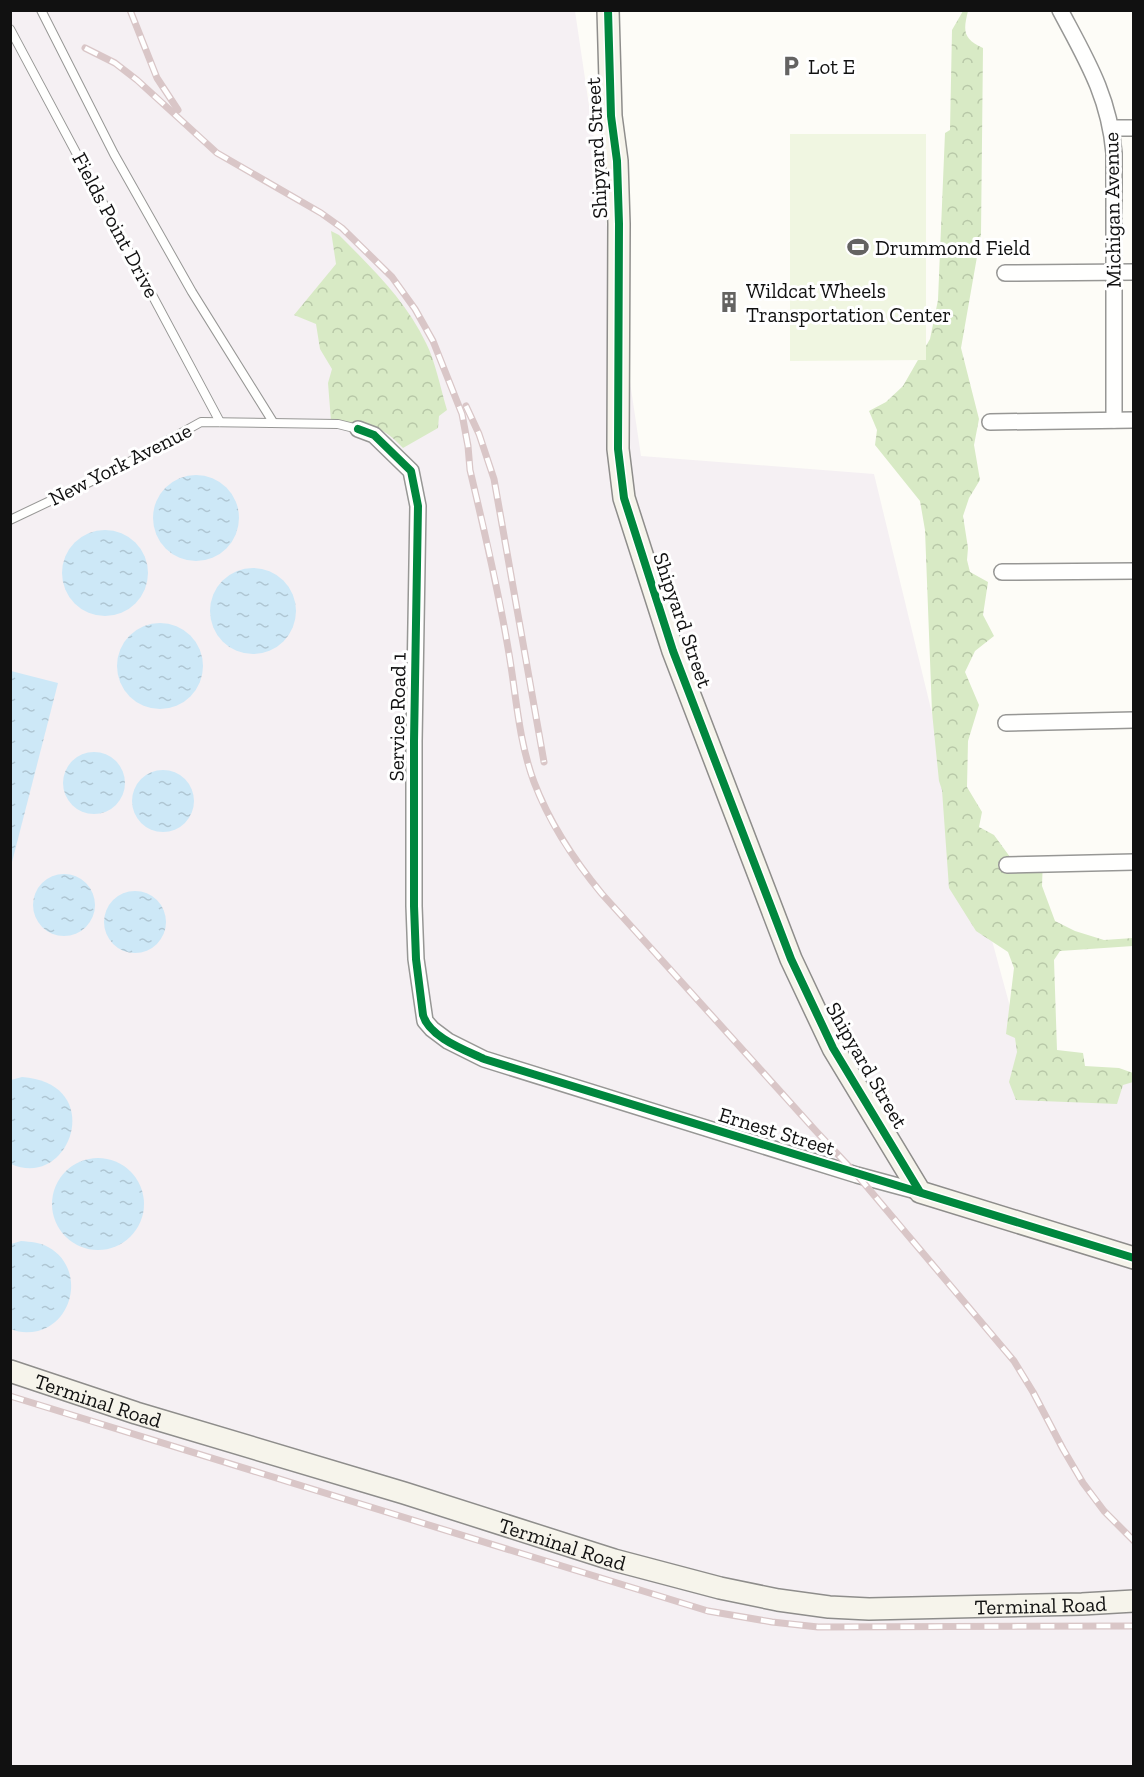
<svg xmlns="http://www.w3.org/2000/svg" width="1144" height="1777" font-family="'Zilla Slab',serif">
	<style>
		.industrial { fill: #f5f0f3 }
		.forest { fill: url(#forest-crowns) }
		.pitch { fill: #f0f6e1 }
		.water { fill: url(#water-ripples) }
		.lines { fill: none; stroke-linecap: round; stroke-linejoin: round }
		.lane-casing { stroke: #979795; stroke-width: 10 }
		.street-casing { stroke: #979795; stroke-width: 18 }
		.secondary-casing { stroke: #8e8d8b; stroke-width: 24 }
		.lane { stroke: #fffffe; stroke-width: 8 }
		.street { stroke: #fffffe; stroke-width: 15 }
		.secondary { stroke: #f6f4eb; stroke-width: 21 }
		.rail-casing { stroke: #d9c6c7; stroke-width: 7 }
		.rail { stroke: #fff; stroke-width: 4.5; stroke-dasharray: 14; stroke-linecap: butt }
		.cycleway-casing { stroke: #fff; stroke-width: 11 }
		.cycleway { stroke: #00873e; stroke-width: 8 }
		.labels { text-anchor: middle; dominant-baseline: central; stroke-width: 6; stroke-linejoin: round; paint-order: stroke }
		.poi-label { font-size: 21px; fill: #111; stroke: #fff; text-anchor: start }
		.street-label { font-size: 21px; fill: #111; stroke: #fff }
	</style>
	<defs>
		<pattern id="forest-crowns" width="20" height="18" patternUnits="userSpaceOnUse" patternTransform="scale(1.5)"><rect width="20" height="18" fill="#d8eac5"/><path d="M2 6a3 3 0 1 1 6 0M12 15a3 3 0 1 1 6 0" fill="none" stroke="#b8c8a8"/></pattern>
		<pattern id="water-ripples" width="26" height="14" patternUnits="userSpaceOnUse" patternTransform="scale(1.5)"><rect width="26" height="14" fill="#cde8f7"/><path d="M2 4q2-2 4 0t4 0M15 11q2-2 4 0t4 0" fill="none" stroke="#afc6d3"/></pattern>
	</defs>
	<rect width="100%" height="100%" fill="#fdfcf7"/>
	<path class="industrial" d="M11,11h564l66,445 233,18 72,297 82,302 105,7v686h-1122z"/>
	<g class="forest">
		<path d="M963,11h5c-5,20 -5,28 15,37l-2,186 -20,114 18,71 -5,26 6,35 -11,18 -6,18 5,32 -1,12 3,12 18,10 -5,33 11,21 -19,15 -10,21 14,33 -11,36 -1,46 15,25 -3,15 15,8 16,22 33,1 -1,28 13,35 20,10 29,9 29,-2v8l-73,5 -6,9 3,90 26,3 2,13 34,2 14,5v9l-10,3 -6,19 -101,-4 -7,-18 8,-30 -2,-14 -9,-4 8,-66 -6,-16 -32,-21 -27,-43 -7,-98 -3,-9 -7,-69 -7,-182 -5,-29 -45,-56 2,-15 -8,-19 17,-9 17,-16 27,-47 8,-39 7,-167 5,-3 2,-100z"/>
		<path d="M331,231l8,4c33,33 67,66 87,108 9,17 15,47 21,67l-8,6 -1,12 -35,20c-27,-29 -37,-20 -72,-27l-3,-38 4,-14 -12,-20 -4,-25 -22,-9 42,-51z"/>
	</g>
	<path class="pitch" d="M790,134h136v226l-136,1z"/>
	<g class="water">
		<circle cx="196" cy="518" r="43"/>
		<circle cx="105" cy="573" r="43"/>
		<circle cx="253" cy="611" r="43"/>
		<circle cx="160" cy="666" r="43"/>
		<path d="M11,671l47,12 -47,183 -1,-195z"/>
		<circle cx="94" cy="783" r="31"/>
		<circle cx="163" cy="801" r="31"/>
		<circle cx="64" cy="905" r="31"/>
		<circle cx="135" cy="922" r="31"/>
		<path d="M22,1077c86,6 48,114 -11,87v-84z"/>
		<circle cx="98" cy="1204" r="46"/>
		<path d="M21,1241c10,1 18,1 27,6 36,19 28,74 -10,84 -9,2 -19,2 -27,-2v-85z"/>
	</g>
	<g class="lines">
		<defs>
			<g id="lane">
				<path d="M41,10l73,144 78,138 81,130"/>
				<path d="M10,29l210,393"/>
				<path d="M10,520l103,-49 88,-49 137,2 20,5"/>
			</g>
			<g id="street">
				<path d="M1060,10c26,49 49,86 54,143v267"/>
				<path d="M1112,128h22"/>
				<path d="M1005,273l129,-1"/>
				<path d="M990,422l144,-2"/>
				<path d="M358,429l16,6 37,36 7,35 -4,235v165l2,53 9,62 7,8 16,12 36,18 373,116 63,17"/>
				<path d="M1002,572l132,-1"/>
				<path d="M1006,723l128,-3"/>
				<path d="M1007,865l127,-3"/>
			</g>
			<g id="secondary">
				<path d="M608,10l3,106 6,45 2,63 -1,225 6,49 49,153 118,308 42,89 87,144 214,66"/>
				<path id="s1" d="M10,1371l126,42 268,80 210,67 106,28 58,12 51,7 40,2 213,-5 52,-3"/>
			</g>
		</defs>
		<use href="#lane" class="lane-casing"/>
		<use href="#street" class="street-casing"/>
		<use href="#secondary" class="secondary-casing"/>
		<use href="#lane" class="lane"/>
		<use href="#street" class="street"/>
		<use href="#secondary" class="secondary"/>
		<defs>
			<g id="rail">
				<path d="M130,10l27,68 21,32"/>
				<path d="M85,48l30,15 22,17 80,73 104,60 21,15 50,49 23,32 18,32 29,73 6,32 2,24c14,59 28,118 38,178 8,44 10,91 26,134 16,42 40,78 68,112l213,236 42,45 157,186 19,31 30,57 20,34 21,28 30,30"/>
				<path d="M466,406l13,28 15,45 50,283"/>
				<path d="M10,1396l698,215 64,11 46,5 316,-1"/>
			</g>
		</defs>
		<use href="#rail" class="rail-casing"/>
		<use href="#rail" class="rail"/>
		<defs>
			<g id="cycleway">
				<path d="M608,10l3,106 6,45 2,63 -1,225 6,49 49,153 118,308 42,89 87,144"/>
				<path d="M358,429l16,6 37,36 7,35 -4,235v165l2,53 7,56c6,22 42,35 61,44l650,199"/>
			</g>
		</defs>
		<use href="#cycleway" class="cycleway-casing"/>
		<use href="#cycleway" class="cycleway"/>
	</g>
	<defs>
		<symbol id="parking-bare" viewBox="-9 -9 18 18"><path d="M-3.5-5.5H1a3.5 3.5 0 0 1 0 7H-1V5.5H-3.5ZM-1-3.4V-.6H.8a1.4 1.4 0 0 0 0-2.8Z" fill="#646362" stroke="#fff" stroke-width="2.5" paint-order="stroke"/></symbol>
		<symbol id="stadium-bare" viewBox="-9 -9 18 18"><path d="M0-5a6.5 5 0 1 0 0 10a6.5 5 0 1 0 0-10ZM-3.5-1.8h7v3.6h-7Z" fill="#646362" stroke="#fff" stroke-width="2.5" paint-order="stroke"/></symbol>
		<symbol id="building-bare" viewBox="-9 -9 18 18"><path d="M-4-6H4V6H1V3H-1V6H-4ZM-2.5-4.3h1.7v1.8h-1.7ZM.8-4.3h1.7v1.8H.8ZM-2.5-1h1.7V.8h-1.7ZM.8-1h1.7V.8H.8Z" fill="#646362" stroke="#fff" stroke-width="2.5" paint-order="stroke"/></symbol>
	</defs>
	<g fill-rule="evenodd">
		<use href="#parking-bare" x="776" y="51" width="30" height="30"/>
		<use href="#stadium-bare" x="843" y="232" width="30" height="30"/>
		<use href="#building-bare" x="714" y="287" width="30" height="30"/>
	</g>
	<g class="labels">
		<g class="poi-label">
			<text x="808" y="66">Lot E</text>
			<text x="875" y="247">Drummond Field</text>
			<text x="746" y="290">Wildcat Wheels<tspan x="746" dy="24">Transportation Center</tspan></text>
		</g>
		<g class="street-label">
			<text transform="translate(596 148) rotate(-93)">Shipyard Street</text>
			<text transform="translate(1112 210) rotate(-91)">Michigan Avenue</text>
			<text transform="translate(116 225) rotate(62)">Fields Point Drive</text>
			<text transform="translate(120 464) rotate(-27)">New York Avenue</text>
			<text transform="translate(683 620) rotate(71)">Shipyard Street</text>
			<text transform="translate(397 717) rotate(-89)">Service Road 1</text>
			<text transform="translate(867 1065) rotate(60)">Shipyard Street</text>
			<text transform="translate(777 1131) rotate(17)">Ernest Street</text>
			<text stroke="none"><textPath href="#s1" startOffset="93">Terminal Road</textPath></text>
			<text stroke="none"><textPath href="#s1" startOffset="579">Terminal Road</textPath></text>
			<text stroke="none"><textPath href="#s1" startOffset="1065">Terminal Road</textPath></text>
		</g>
	</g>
	<rect width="1144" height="1777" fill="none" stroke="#111111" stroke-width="24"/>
</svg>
